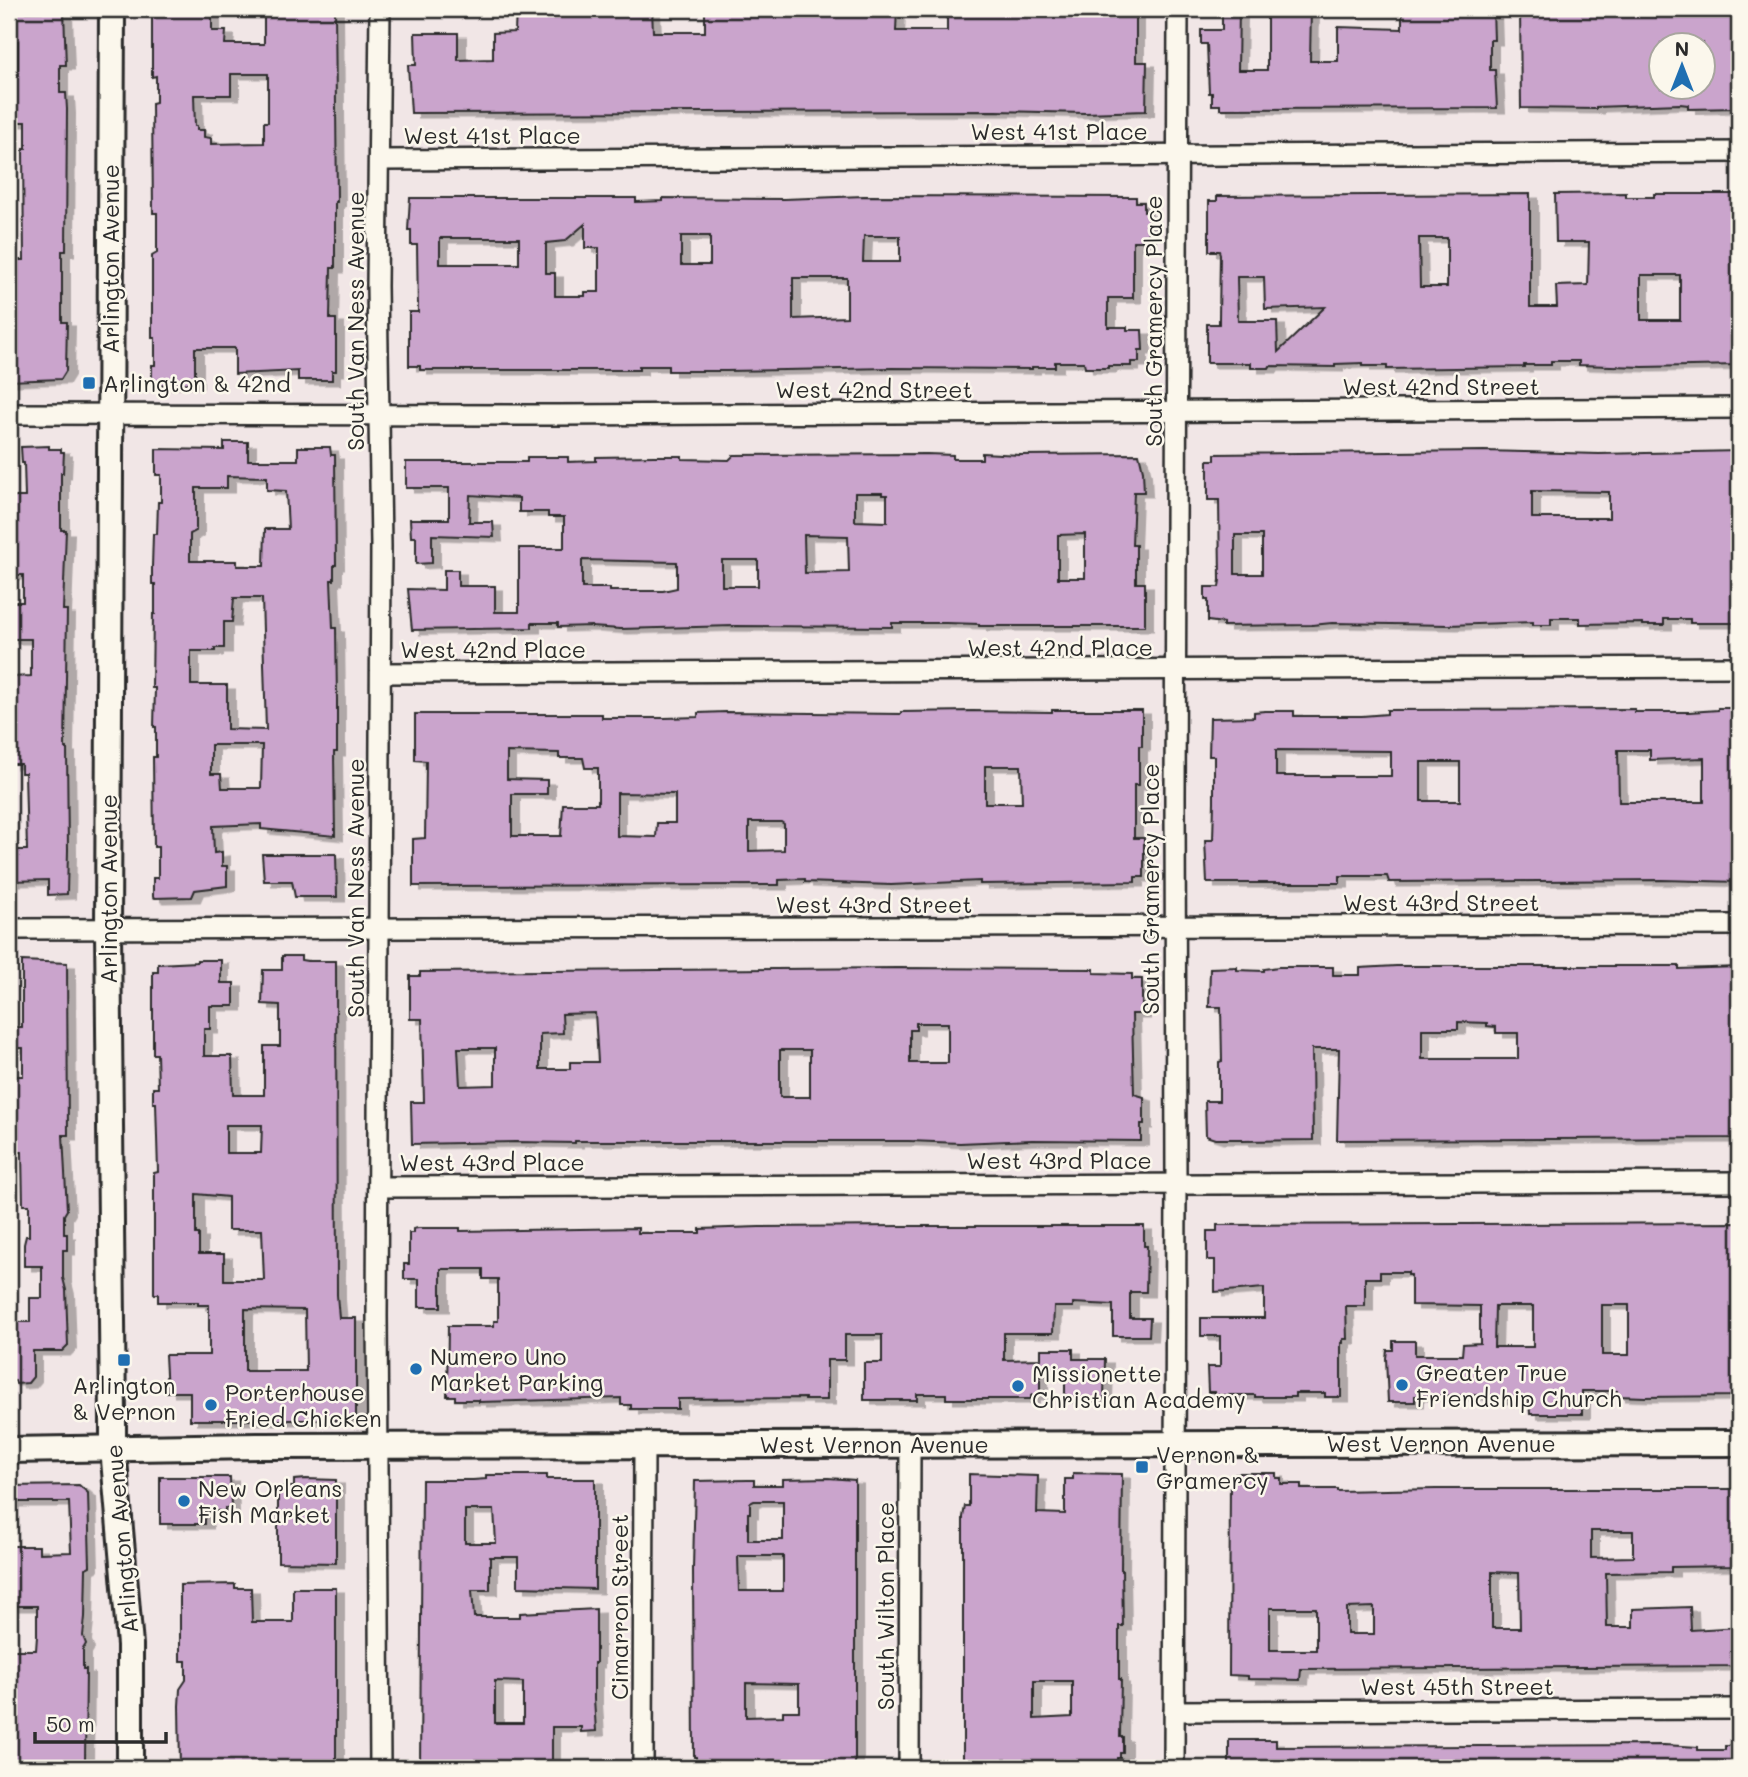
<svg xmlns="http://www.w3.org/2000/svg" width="1748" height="1777" font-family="Mali,sans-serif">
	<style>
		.building { fill: #caa4cc; stroke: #2b2b2b; stroke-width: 2; fill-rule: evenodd; filter: url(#shadow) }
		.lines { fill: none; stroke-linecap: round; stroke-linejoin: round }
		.minor-casing { stroke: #2b2b2b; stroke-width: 24 }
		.major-casing { stroke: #2b2b2b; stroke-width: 30 }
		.minor { stroke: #fbf7ec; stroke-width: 19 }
		.major { stroke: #fbf7ec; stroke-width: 24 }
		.poi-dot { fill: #1f6fb2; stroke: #fbf7ec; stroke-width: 2.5 }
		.labels { text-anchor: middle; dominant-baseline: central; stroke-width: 5; stroke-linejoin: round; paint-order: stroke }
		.street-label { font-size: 23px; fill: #2b2b2b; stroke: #fbf7ec }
		.poi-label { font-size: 23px; fill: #2b2b2b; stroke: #fbf7ec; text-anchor: start }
	</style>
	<defs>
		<filter id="shadow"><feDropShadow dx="8" dy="4.5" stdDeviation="0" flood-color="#0004"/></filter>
	</defs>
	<rect width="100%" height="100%" fill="#f1e6e6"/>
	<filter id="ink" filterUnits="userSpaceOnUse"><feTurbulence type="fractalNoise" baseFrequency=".0143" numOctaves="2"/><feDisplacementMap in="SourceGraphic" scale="14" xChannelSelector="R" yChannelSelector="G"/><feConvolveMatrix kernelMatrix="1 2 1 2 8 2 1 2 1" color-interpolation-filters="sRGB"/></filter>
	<g filter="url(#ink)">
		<g class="building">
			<path d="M152,9h60v22h14l-1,13h39v-35h71l2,193h-2v66h-4l-1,51h6v52h-4v9h-34v-9l-63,3v-26h-40v35l-43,2v-20h3v-27h-3v-82l5,-3v-40h-4l-1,-110 4,-1v-26l-4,1zM231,74h37v48h-4v21l-53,1v-6l-7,-1v-7h-7v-4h-2l-1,-31h37z"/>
			<path d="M516,9h136l1,23h52v-23h192l-1,22h51v-22h189v53h11l-1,49 -61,2 -88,-2 -586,2 -3,-48h8l-1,-32h43v27l35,-1v-26l22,-1z"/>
			<path d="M1222,9h17l-1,61h29v-61h44l-1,52h28v-34l64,2v-20h91l1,31h-4v30h5l2,38 -277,1v-4h-8v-12h-3l-2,-49h-6v-14h21z"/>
			<path d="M1520,9h216v19h3v80l-51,1v-4l-8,-1 -84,3v2l-75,-1zM1661,43h42v45h-42z"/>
			<path d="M64,11l2,54h-6v28h6l1,16 -1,142h-4v71h5l-1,49 -5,8 -52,2v-121h15l-1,-111h3v-27h-17v-51h9v-30h-9v-29z"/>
			<path d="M1626,193v4h28v-3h85v52h-2l-2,29v49h4v41l-96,2 -64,-2v-4h-28v4h-27v2l-137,2v-3h-24v-3l-28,1v3l-65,-1 -1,2h-18v-5h-44v-39h12v-6l1,-64 -1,-3h-10v-50h8v-5l313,-2v113h27l-1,-21 32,-1 1,-43h-33l-1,-48zM1419,238h28v49h-27zM1641,275h39v45h-39zM1237,277h27l1,32 60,-2 -47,45 -1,-31h-39z"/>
			<path d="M864,196l272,1v5h8v10h5l-1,24h-6v5h-9v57h-25v29h19v3h15l1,20h-4v12h-8v4h-23v2h-23l-1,-6h-29v5h-23v2l-140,-1 -166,3h-58v-5h-29v4h-219v-4h-11v-54h9l-1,-67h-6v-15h-3l2,-32h226v4l27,-1v-3l121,1zM585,224v24h14v44h-14v4h-30v-23h-9v-30l19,-2zM681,236h29v29h-29zM864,236h36v26h-37zM440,238h79v26h-79zM793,278h54v39l-54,2z"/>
			<path d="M224,442h24v18h50v-13h32l1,8h4l1,110h-2v15h-3l2,48h3l1,71v53h-3l1,84 -74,-7v-5l-48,2 1,27 8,-1v14h5v20l-32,4 -3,7 -37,1 -2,-1v-19h5v-31h-4l-1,-90h3v-30h-2l1,-39h-3l1,-74h2v-30h-3v-17l1,-33h4l1,-32h3v-27h-5v-26l68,1zM227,476l40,1v13l19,1 2,38h-23l-1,37h-27v-5h-47v-27l6,-3v-43h31zM234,598h28l4,132 -39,-1v-44h-36v-34h24v-3h9v-26h8zM211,745h51l-1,43h-39l-1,-14h-10z"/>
			<path d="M49,446v3h12v3h3l-1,21h-2v57h5l-3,80h4l-2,138h2l1,102 -1,44 -19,1v-15l-37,1v-16h-2v-15h18l-2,-77h-4v-9h-12v-68h3v-19l19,-1v-37h-22l1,-37h13v-27h-14v-78h16l-1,-34h-2l-1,-16z"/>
			<path d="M1484,451l115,3 140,-3v81h-5v46h5v45h-49v-4h-26v6h-21v-2l-63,1v-6h-29v7h-18v-3l-84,3 -117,-2 -20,2 -89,1v-3l-15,-2v-21h-3v-13h14l1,-7 -1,-80h-11v-40h7v-6zM1532,491l77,1v26h-77zM1235,535h27v39h-27z"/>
			<path d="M982,453l38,2 119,-1 4,17 1,21h-10l-2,53h4v38h9v43h-166v-2l-33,-1h-54v4l-158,-1 -114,3 -28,-2v-1l-34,1v-4h-26v5l-120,2 -4,-41 36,1v-20h14v16h37v26h24v-64h45v-31h-16v-5h-29v-14l-49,-3 -1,27h24l1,15 -62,-2v28l-16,1v-27h-5l-1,-18h39v-31h-43v-26h121v-5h41v5l28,-1v-4l58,-1h28v3l47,1 5,-5 193,-1 26,1v4h29zM855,493h27v2h5v27l-32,-1zM1085,534v44h-27v-43zM804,535l44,1 1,36 -44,1zM582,560l95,2v26l-14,3h-53v-3h-28zM722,560h36v26h-36z"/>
			<path d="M1718,708h21v80h-4v43l4,1v50l-77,-2 -273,2 -2,-6h-47v7h-133l-2,-43h8l1,-38v-46h-5l1,-38 44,-1v-5l11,-1h29v5h68l25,-2v-4l248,-1v3h54l29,-2zM1276,750l115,1v25h-115zM1618,750h32v10l54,-2v44h-85zM1421,762h39v39h-39z"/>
			<path d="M1052,710h90v36h-3v39h-5v53h10v39h-9v5l-155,2v-3l-89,4 -86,-3v-3l-26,1v5l-366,1v-47l12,-1 1,-77 -11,-1v-46h187v4h63l33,-1v-4l28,-1 175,2v-2l72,-1 79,1zM507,752l52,1v5h24l2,10h13v36h-35l-2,32h-49v-42h35v-14l-40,-1zM985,766h36l1,37h-37zM617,793l58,1v29h-18l-1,14 -39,-1zM749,822h32l3,2v26l-35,1z"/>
			<path d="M262,854h74l1,43h-42l-3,-16h-28z"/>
			<path d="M282,956h19v4l6,1h29l1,334 2,23h17v102h-166v-28h-23l-2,-37h44v-50h-11v-3h-40v-8h-4v-121l4,-1 -2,-69h-3v-15h5l-1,-34h-4v-82h5v-8l39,-2v-2h24v23h13v23h-24v23h-6v27h28l1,39h31v-49h16v-41l-18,-1 1,-34h19zM226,1125h36l-1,28h-35zM196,1194l32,3v33h34l2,50h-40v-26h-25v-20h-3zM245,1309l60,1 1,61h-61z"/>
			<path d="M22,961l45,2 1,172h-5l4,75 -3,5v19h3v16h-4v28l3,12 2,55 -6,6h-29v26l-5,6 -12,1 -1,-3h-6v-59h21v-24h12v-32h-18v-22l2,-8h3v-31h-6l-1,-53h-13v-76h14v-28h-9v-21h8z"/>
			<path d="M1396,966h283v3l60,-2v80h-3l1,32h2v59l-402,2 2,-91h-27l1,91 -71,1v-2h-27l-9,-3 -1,-35h14v-39l3,-1 -1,-54h-12l1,-39 27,-1v3l27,1v-2l14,-2h55v8h27v-7zM1458,1022l29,1v3l9,1v6h22v26h-96v-30h36z"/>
			<path d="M897,968l197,1v4l38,1v5h10v35h-10l2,80 10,3v27h-3v17l-109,-1 -72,3 -51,-2h-334v2l-60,-1 -103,2 -1,-42h13l-2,-83h-12v-43h10v-4zM595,1013l3,49h-28v7h-30v-35l23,-1 -1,-19zM916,1023h32v40h-38v-33h6zM458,1048h37v37l-35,1zM780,1050h30v47h-30z"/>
			<path d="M1739,1223v173l-94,1 -28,-1v-5h-35v23h-52l-1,-15h-32v-4l-82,1v6h-27l-2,-44 1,-8h6v-9h22v14h47l1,-11 17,-1v-37l-69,-1v-30h-3v-3h-28v6h-15v28h-19l1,33h-4v4h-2v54h-16v-4h-30v4h-40v-2h-40v-3h-7l-1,-25h13v-31h-19v-18h63v-30l-49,4v-32h-8v-29h10v-6zM1602,1305h27v50h-27zM1495,1306h38v41h-39z"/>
			<path d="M903,1226h241v20h3l-1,46h-16v26h20l-1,18h-36v-31l-40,-2v4h-19l-1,26h-49v27l37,-1v-10h32v10h32l-1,40 -39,-1v-23h-25v20h-9v4h-85v-5h-29v6h-53v-37h18v-28h-37v25h-18v40h-22v-2l-127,1v10h-47v-4h-10v-7l-142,4v-2h-24v-4h-8l1,-70h46v-5h4v-42h-15v-10h-42v38h-22v-28h-15v-15h5v-31h4v-4l5,-1h42v3l178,-3v5h62v-4l59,-2z"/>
			<path d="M1073,1473l49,1 -1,96h1l1,56h-4v53h2l-1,58h3v16h-3v5h-3v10h-37v-7h-43l-3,1v6h-71v-251l2,-11h4v-32l69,2 -1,37 28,1v-35h8zM1034,1681h38v36l-38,2z"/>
			<path d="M1236,1473h40v5h5v6h20v5h36v2l99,-2h303v77l-68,1v5l-65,1 1,54h26v-18l57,-2 1,23 48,-3v39l-438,3 -1,11 -52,-1v-3l-19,-1 1,-197h6zM1591,1531h42v26l-42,1zM1492,1572l27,1 1,55h-28zM1374,1607v27h-27v-26zM1270,1608h46v42h-46z"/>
			<path d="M486,1475h61v4h48v110l-77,-2v-30h-28v33h-18l2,27h46v-4l76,-4v54h-2v36l2,32 -15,1v-5h-29v41h-132l2,-288h51l13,-1zM465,1510h29l2,33h-31zM495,1681l28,1v41h-28z"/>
			<path d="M160,1477h70l1,31h-6v3h-20v13h-45z"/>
			<path d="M828,1478l27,2v288h-38v-8h-47v2h-7v6h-67v-11h-2l-1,-188 2,-88 52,-1h7v5h29v-6zM754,1501h29v39h-35v-27h2v-10zM738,1556h45v35h-44zM746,1683l53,1v27h-16v5l-37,1z"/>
			<path d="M306,1479l30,1v83l-58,-1v-75h16v-7z"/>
			<path d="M79,1485l9,8 2,73 -4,2 -1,49 -2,19 3,8 -3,5v20h3l-1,94h-3v5h-73l1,-118h26l1,-14v-30h-28v-60h30v7l32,-1 -2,-50h-60v-16z"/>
			<path d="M235,1584v4h16l1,34h41v-34h43v180h-156l-1,-62 1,-17 6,-9v-19h-6v-76z"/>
			<path d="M1229,1740h47v7l388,-2 34,2v3h27v-4h14v22h-427v-3h-36v3h-42v-4h-5z"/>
		</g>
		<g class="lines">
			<defs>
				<g id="minor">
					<path d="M380,160l1359,-8"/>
					<path d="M9,414l549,1 1181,-7"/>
					<path d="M381,673l1358,-6"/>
					<path d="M9,929l1730,-4"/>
					<path d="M379,1187l1360,-5"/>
					<path d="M1174,1711l565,-2"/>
					<path d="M380,1768l-3,-452 4,-770 -4,-260 3,-277"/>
					<path d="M643,1768l1,-323"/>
					<path d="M909,1768l1,-324"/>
					<path d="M1174,1768l2,-584 -1,-386 3,-789"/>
				</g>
				<g id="major">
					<path d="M112,9l-4,921 5,488v30l17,197v123"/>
					<path d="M9,1450l248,-4 1482,-3"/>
				</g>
			</defs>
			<use href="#minor" class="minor-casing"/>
			<use href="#major" class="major-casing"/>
			<use href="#minor" class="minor"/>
			<use href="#major" class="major"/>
		</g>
	</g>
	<g class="poi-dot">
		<rect x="82" y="376" width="14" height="14" rx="3.5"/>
		<rect x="117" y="1353" width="14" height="14" rx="3.5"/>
		<circle cx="416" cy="1369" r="7"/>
		<circle cx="1402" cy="1385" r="7"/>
		<circle cx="1018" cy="1386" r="7"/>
		<circle cx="211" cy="1405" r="7"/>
		<rect x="1135" y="1460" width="14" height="14" rx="3.5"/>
		<circle cx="184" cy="1501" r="7"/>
	</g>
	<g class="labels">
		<g class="street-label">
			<text x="1059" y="131">West 41st Place</text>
			<text x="492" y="135">West 41st Place</text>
			<text transform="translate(110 259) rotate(-90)">Arlington Avenue</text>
			<text transform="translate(355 321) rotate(-90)">South Van Ness Avenue</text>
			<text transform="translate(1153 321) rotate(-90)">South Gramercy Place</text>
			<text x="1441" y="386">West 42nd Street</text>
			<text x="874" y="389">West 42nd Street</text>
			<text x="1060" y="647">West 42nd Place</text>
			<text x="493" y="649">West 42nd Place</text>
			<text transform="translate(355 888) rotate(-90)">South Van Ness Avenue</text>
			<text transform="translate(108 889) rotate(-90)">Arlington Avenue</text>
			<text transform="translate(1150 889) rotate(-90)">South Gramercy Place</text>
			<text x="1441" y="902">West 43rd Street</text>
			<text x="874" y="904">West 43rd Street</text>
			<text x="1059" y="1160">West 43rd Place</text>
			<text x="492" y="1162">West 43rd Place</text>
			<text x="1441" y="1443">West Vernon Avenue</text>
			<text x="874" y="1444">West Vernon Avenue</text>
			<text transform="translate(121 1539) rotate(-95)">Arlington Avenue</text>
			<text transform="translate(885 1606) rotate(-90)">South Wilton Place</text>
			<text transform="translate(619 1607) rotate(-90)">Cimarron Street</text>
			<text x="1457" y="1686">West 45th Street</text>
		</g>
		<g class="poi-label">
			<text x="103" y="383">Arlington &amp; 42nd</text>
			<text x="430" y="1356">Numero Uno<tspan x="430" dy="26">Market Parking</tspan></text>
			<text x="1416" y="1372">Greater True<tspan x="1416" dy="26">Friendship Church</tspan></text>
			<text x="1032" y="1373">Missionette<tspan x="1032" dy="26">Christian Academy</tspan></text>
			<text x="124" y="1385" text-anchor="middle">Arlington<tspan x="124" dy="26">&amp; Vernon</tspan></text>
			<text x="225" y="1392">Porterhouse<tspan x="225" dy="26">Fried Chicken</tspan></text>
			<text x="1156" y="1454">Vernon &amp;<tspan x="1156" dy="26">Gramercy</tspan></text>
			<text x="198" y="1488">New Orleans<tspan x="198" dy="26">Fish Market</tspan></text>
		</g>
	</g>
	<rect width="1748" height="1777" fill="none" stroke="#fbf7ec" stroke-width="35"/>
	<rect x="18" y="18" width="1713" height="1742" fill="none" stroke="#2b2b2b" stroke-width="2.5" filter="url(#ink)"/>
	<g transform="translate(1682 66)"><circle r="33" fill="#fbf7ec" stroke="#a8a59f" stroke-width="2"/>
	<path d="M0-5L12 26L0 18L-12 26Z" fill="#1f6fb2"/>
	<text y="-10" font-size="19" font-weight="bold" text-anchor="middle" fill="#2b2b2b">N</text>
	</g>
	<path d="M35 1732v10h131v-10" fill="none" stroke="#2b2b2b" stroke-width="3.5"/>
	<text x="46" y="1732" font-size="21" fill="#2b2b2b" stroke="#fbf7ec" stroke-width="5" paint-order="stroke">50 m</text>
</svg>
